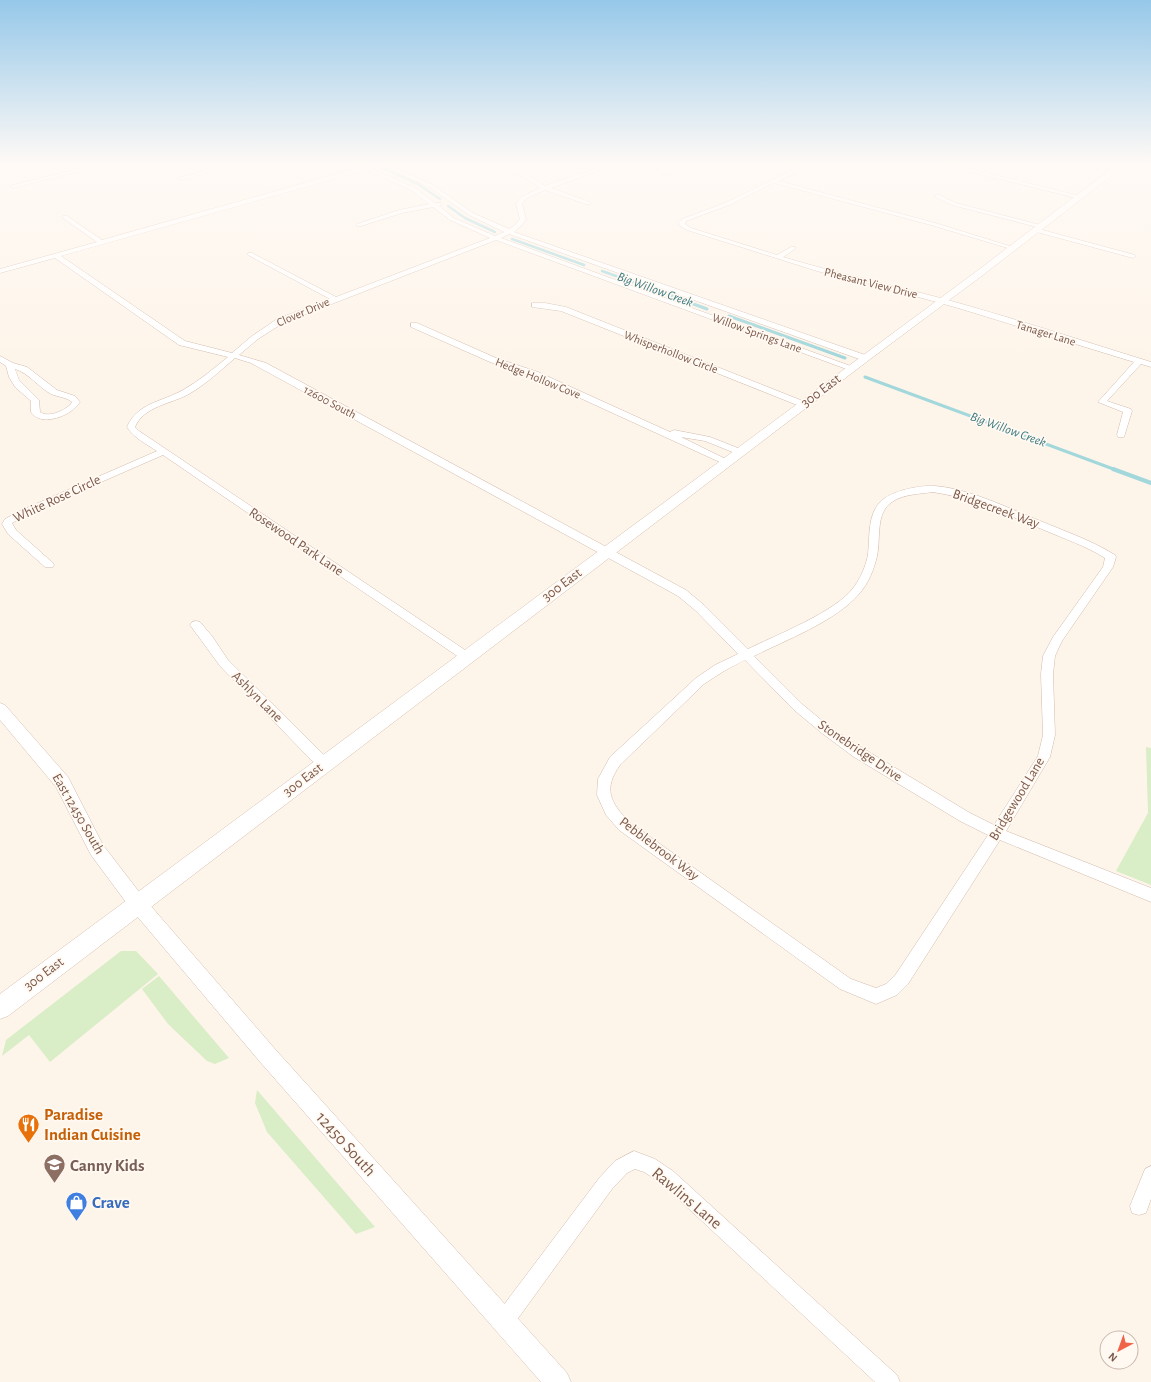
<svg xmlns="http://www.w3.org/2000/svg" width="1151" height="1382" font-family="'Alegreya Sans',sans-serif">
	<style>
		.green { fill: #d9edc6 }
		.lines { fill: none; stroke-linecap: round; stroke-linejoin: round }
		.stream-far2 { stroke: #a2d7dc; stroke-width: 2.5 }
		.stream-far1 { stroke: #a2d7dc; stroke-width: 3 }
		.stream { stroke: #a2d7dc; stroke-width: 4 }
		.minor-casing { stroke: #d2bbae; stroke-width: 1 }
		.tertiary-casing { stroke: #d2bbae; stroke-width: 1 }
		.secondary-casing { stroke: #d7bead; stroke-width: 1 }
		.minor { fill: #fff; fill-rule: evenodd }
		.tertiary { fill: #fff; fill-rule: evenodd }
		.secondary { fill: #fff; fill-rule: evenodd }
		.labels { text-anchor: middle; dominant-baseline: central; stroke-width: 3.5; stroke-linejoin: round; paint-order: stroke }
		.far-street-label { font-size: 12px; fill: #7c594a; stroke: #fff9f2 }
		.far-water-label { font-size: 13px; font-style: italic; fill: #3c7a81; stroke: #fff9f2 }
		.street-label { font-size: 14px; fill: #7c594a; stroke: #fff9f2 }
		.near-food-label { font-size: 17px; font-weight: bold; fill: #c56008; stroke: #fff9f2; text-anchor: start }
		.near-street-label { font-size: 17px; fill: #7c594a; stroke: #fff9f2 }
		.near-education-label { font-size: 17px; font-weight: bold; fill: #785e54; stroke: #fff9f2; text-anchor: start }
		.near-shop-label { font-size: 17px; font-weight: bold; fill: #366cbe; stroke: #fff9f2; text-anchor: start }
	</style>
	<rect width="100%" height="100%" fill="#fef5ea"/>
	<g class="green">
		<path d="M1146,747l5,1v137l-35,-14 32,-58z"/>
		<path d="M121,951h15l22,23 -108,88 -21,-27 -27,21 4,-16z"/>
		<path d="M159,976l70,82 -14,6 -8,-3 -39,-37 -26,-35z"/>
		<path d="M257,1090l118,137 -19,7 -89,-102 -12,-29z"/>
	</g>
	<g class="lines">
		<g class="stream-far2">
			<path d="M383,168l35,16 22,15"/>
			<path d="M448,206l17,12 30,14"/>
			<path d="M512,239l72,26"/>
			<path d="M602,271l70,25"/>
		</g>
		<g class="stream-far1">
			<path d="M669,295l38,14"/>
			<path d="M729,316l116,42"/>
			<path d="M865,377l251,93"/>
		</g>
		<path class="stream" d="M1113,469l38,14"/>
		<defs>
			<g id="minor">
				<path d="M101,163h10l-98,25 -3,-2z"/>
				<path d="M234,163h10l-63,17 -3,-2z"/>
				<path d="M353,163l18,3v2l44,20 20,15h6v2l-2,1 15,12 41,18 9,-4 -35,-17 -40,-28 -52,-24h8l48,22 40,28 36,16 6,-4 5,-6 -4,-15 5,-7 19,-9 -32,-22v-2h4l33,22 66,-23h8l-68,25 39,14v2h-4l-41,-14 -20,9 -3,5 4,15 -3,5 -9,8 354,124v4h-6l-353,-126 -8,4 355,130 -1,2h-6l-353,-130 -213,83 -25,16 -19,16 27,8 420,227 18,15 44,44c28,-14 88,-37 106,-62 7,-10 12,-21 14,-33 2,-19 -1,-44 17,-56 11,-8 37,-13 50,-12 35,3 70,21 103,34 26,11 53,20 77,35l1,2 -3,10 -51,74 -7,15 -2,18 2,61 -5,22 -44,74 145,57v14l-151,-62 -92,144 -11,11 -21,9 -36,-15 -221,-159 -13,-15 -9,-20 1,-16 12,-22 86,-79 19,-13 23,-11 -42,-43 -18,-15 -427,-233 -16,-5c-15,13 -29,26 -46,36 -18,10 -45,12 -54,33l4,4 332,223 2,3 -2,3 -4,1 -4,-1 -300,-205 -135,59 -16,9 4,7 37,33 1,2 -1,2h-8l-37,-33 -6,-10 3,-5 17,-9 135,-59c-11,-7 -23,-13 -30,-24 10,-24 35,-25 56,-37 16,-9 30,-21 45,-33l-49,-12 -124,-87 -55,15v-4l97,-27 -34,-24v-2h4l35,24 259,-73zM366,170l45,20 18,14 -30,6 -42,14v2h4l41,-13 31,-6 17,13 40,18 -154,59 -84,-44h-4v2l82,44 -53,20 -25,17 -20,17 -47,-12 -124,-85zM933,492c39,6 75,23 111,38 21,9 42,16 61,28l-2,9 -50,70 -10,19 -2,18 2,61 -5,21 -44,69 -24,-12 -106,-64 -33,-21 -29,-24 -48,-48c32,-16 82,-35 105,-62 9,-10 15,-24 18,-38 4,-17 -2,-43 15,-54 11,-8 28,-8 41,-10zM745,660l49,50 29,24 31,23 106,64 28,14 -92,139 -10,10 -10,4 -25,-9 -222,-157c-19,-20 -26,-33 -9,-57l84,-81 20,-13z"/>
				<path d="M655,163h6l9,11 -1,1h-4z"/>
				<path d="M780,163l15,2 4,4 -2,3 -18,9 156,42 81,25 -5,1 -80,-24 -157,-42 -45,22 -43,16 -1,3 6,4 86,27 14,-8h4v2l-12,8c59,18 120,30 179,47 64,18 127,39 189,58v5l-10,-3 -34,37 24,8 1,2 -8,26h-6l-1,-2 6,-23 -25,-10 36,-40 -176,-54 -65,-18 -76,-19 -130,-41 -7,-4 -2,-3 4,-4 43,-16 68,-33 -2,-3z"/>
				<path d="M935,163h10l139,34 -3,2z"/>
				<path d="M1087,163h10l22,6 -3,2z"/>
				<path d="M935,195h4l17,8 88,23 -3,2 -89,-23 -17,-8z"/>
				<path d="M1035,228l100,27 1,1 -3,2 -100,-27 -1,-1z"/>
				<path d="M532,303h13l21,4 242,96 1,2 -1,2h-6l-241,-96 -29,-4z"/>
				<path d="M411,323h6l79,35 42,14 132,60 4,-2 36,7 33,13 2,2 -5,3 -35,-14 -24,-4 51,25 -5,3 -3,-1 -192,-88 -42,-14 -79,-35z"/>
				<path d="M0,356l13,7 14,4 30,23 18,6 5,6c-7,13 -39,26 -49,10v-11l-16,-14 -6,-10 -3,-11 -6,-4zM15,369c14,4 23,18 36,25 7,3 15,3 21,8l-2,3c-7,6 -21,13 -30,7l-1,-12 -20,-20z"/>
				<path d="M196,621l4,1 12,14 16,24 101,100 1,4 -1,4 -5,1 -5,-1 -99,-102 -30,-41 2,-3z"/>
				<path d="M634,1151l21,8 18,12 224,204 3,7h-25l-214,-199 -17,-11 -9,-3 -8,4 -15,16 -101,139 -7,3 -7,-3 -3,-7 3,-7 103,-137 15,-16z"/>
				<path d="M1151,1166v33l-5,14 -7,2 -7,-2 -2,-7 15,-37z"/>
			</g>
			<path id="tertiary" d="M0,703l5,2 63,72 35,68 40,52 132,152 292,324 4,9h-30l-280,-319 -130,-154 -40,-54 -35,-68 -56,-67z"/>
			<path id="secondary" d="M1119,163h9l-145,112 -114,85 -861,656 -8,3v-25l977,-723z"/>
		</defs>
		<use href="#minor" class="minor-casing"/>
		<use href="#tertiary" class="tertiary-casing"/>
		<use href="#secondary" class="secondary-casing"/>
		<use href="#minor" class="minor"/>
		<use href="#tertiary" class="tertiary"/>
		<use href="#secondary" class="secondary"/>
	</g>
	<linearGradient id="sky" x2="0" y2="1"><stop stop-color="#96c8e9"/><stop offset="0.46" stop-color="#fffaf6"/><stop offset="1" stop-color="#fffaf6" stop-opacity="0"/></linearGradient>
	<rect width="1151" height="357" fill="url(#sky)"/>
	<defs>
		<symbol id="restaurant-pin" viewBox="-11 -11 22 30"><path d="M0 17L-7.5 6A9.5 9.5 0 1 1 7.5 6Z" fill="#e8710a" stroke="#fff9f2"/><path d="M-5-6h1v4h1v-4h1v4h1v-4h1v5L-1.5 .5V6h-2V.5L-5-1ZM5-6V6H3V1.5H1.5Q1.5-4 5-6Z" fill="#fff"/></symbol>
		<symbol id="school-pin" viewBox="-11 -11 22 30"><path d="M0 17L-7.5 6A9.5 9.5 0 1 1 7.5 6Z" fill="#8d6e63" stroke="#fff9f2"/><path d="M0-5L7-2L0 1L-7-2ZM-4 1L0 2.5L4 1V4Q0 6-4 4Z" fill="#fff"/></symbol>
		<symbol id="shop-pin" viewBox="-11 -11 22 30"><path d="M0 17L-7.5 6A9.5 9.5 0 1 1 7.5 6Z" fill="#3f7fe0" stroke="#fff9f2"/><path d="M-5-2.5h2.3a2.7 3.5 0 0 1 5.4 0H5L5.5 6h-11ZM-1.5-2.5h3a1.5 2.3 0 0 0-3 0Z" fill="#fff"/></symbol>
	</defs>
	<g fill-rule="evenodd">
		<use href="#restaurant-pin" x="16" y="1112" width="25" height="34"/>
		<use href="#school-pin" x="42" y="1152" width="25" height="34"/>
		<use href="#shop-pin" x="64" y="1190" width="25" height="34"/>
	</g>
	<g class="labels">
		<g class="far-street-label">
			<text transform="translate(871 283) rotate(14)">Pheasant View Drive</text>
			<text transform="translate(303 312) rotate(-23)">Clover Drive</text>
			<text transform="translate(757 333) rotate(20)">Willow Springs Lane</text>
			<text transform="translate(1046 333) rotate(17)">Tanager Lane</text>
			<text transform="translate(671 352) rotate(21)">Whisperhollow Circle</text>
			<text transform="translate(538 378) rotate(22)">Hedge Hollow Cove</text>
			<text transform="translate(330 402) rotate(28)">12600 South</text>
		</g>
		<g class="far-water-label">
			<text transform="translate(655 290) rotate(20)">Big Willow Creek</text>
			<text transform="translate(1008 430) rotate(20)">Big Willow Creek</text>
		</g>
		<g class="street-label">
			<text transform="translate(821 391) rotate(-37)">300 East</text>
			<text transform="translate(57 499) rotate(-25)">White Rose Circle</text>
			<text transform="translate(996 509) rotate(20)">Bridgecreek Way</text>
			<text transform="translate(296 542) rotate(34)">Rosewood Park Lane</text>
			<text transform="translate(562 585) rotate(-37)">300 East</text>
			<text transform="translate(257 697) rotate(45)">Ashlyn Lane</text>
			<text transform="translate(860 751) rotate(34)">Stonebridge Drive</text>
			<text transform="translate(303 780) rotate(-37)">300 East</text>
			<text transform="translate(1017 799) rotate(-59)">Bridgewood Lane</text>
			<text transform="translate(78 814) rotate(60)">East 12450 South</text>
			<text transform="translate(659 849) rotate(37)">Pebblebrook Way</text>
			<text transform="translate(44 974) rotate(-37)">300 East</text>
		</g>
		<g class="near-food-label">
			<text x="44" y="1114">Paradise<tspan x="44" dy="20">Indian Cuisine</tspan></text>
		</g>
		<g class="near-street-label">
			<text transform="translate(346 1144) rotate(48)">12450 South</text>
			<text transform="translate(687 1198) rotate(40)">Rawlins Lane</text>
		</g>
		<g class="near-education-label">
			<text x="70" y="1165">Canny Kids</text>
		</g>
		<g class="near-shop-label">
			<text x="92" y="1202">Crave</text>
		</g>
	</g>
	<g transform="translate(1119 1350) rotate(221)"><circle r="19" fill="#fff9f2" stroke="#cbb9af"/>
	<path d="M0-3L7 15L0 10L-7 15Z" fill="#ee6349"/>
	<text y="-6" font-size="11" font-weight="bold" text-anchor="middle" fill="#7c594a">N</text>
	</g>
</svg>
